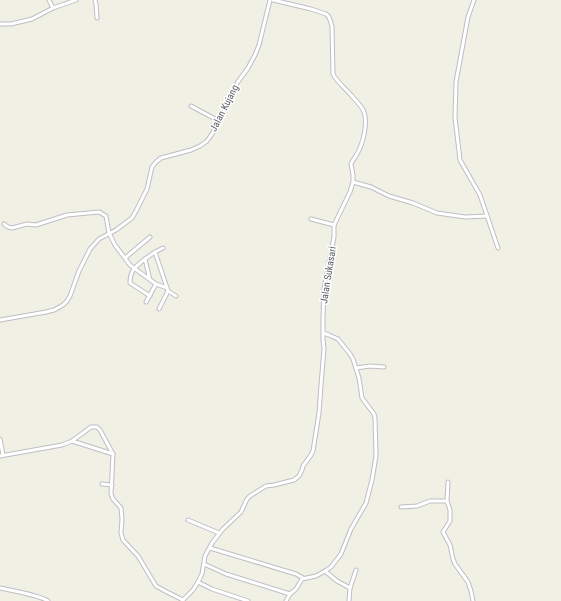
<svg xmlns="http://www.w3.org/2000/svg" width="561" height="601" font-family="'Roboto Condensed',sans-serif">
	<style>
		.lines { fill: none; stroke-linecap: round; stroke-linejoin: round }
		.minor-casing { stroke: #bdbec5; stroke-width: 5 }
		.minor { stroke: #fff; stroke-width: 3 }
		.labels { text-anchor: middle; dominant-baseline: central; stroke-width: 3; stroke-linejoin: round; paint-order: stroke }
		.street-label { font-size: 10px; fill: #5d6067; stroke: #fff }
	</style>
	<rect width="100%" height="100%" fill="#f1f0e5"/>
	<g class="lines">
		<defs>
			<g id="minor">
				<path d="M49,0l4,8"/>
				<path d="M95,0l1,4 1,14"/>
				<path d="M273,0l38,9 15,5 3,3 3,9 1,48c4,8 12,14 18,21 4,5 11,11 13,17 4,11 -1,32 -7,42 -2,4 -5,7 -6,10l2,11v7l-3,10 -16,33v12l-10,52 -1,27v17l6,2 9,4 12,15 3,5 6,19 3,20 12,16 1,4 1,38 -4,24 -6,23 -15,26 -10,25 -10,13 -6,4 -9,5 -14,3 -6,10 -6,5 -4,7"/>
				<path d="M474,0l-6,17 -12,65 -1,36 4,33 1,9 20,35 18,53"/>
				<path d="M0,24h11l21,-5 21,-11 23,-8"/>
				<path d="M191,106l28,15"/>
				<path d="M353,182l18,5 18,9 24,7 24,10 28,4 22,-1"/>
				<path d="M311,219l23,6"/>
				<path d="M4,224l4,3 4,1 15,-4 9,1 31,-10 32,-3 7,4 3,17 6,12 15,20 4,3 22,16 11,4 1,3 8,5"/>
				<path d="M155,252l12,36"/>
				<path d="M125,258l25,-21"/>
				<path d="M145,259l10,-7 8,-4"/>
				<path d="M150,296l-20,-13c0,-13 6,-17 15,-24l5,21"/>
				<path d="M146,302l10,-18"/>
				<path d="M159,309l9,-18"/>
				<path d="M0,320l46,-8 8,-2 9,-5 4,-4 3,-5 9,-25 11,-22 9,-10 17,-9 16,-12 4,-7 11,-22 5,-22 4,-5 5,-4 30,-8 9,-4 7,-5 5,-7 13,-24 12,-27 11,-15 7,-13 4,-10 11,-45"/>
				<path d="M356,368l14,-2 14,1"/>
				<path d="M0,439l3,16"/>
				<path d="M72,441l41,13"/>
				<path d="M0,456l62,-11 10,-4 19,-14h6l3,3 13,24 -2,40 2,5 8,9 1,11 -1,14 2,7 15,16 18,30 11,6 16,8"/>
				<path d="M448,482l-1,19 3,9v11l-7,11 7,13 3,14 2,5 13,18 3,9 2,10"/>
				<path d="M102,484l10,1"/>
				<path d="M401,507l16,-1 13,-5h17"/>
				<path d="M188,520l31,13"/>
				<path d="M210,548l86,26 7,4"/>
				<path d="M204,564l22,10 64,20"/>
				<path d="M325,571l12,10 13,7"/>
				<path d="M198,582l14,7 36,12"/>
				<path d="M0,588c10,2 41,8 48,13"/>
				<path d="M182,601l11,-11 5,-8 4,-8 3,-18 7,-13 11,-14 18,-17 6,-13 3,-3 16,-10 8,-1 20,-5 5,-4 3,-6 1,-4 8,-11 2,-4 6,-38 2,-28 3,-36 -1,-9v-7"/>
				<path d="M349,601l1,-13 6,-18"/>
			</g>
		</defs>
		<use href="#minor" class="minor-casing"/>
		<use href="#minor" class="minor"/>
	</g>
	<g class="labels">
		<g class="street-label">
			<text transform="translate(224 108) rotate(-63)">Jalan Kujang</text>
			<text transform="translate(328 275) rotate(-81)">Jalan Sukasari</text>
		</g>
	</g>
</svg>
